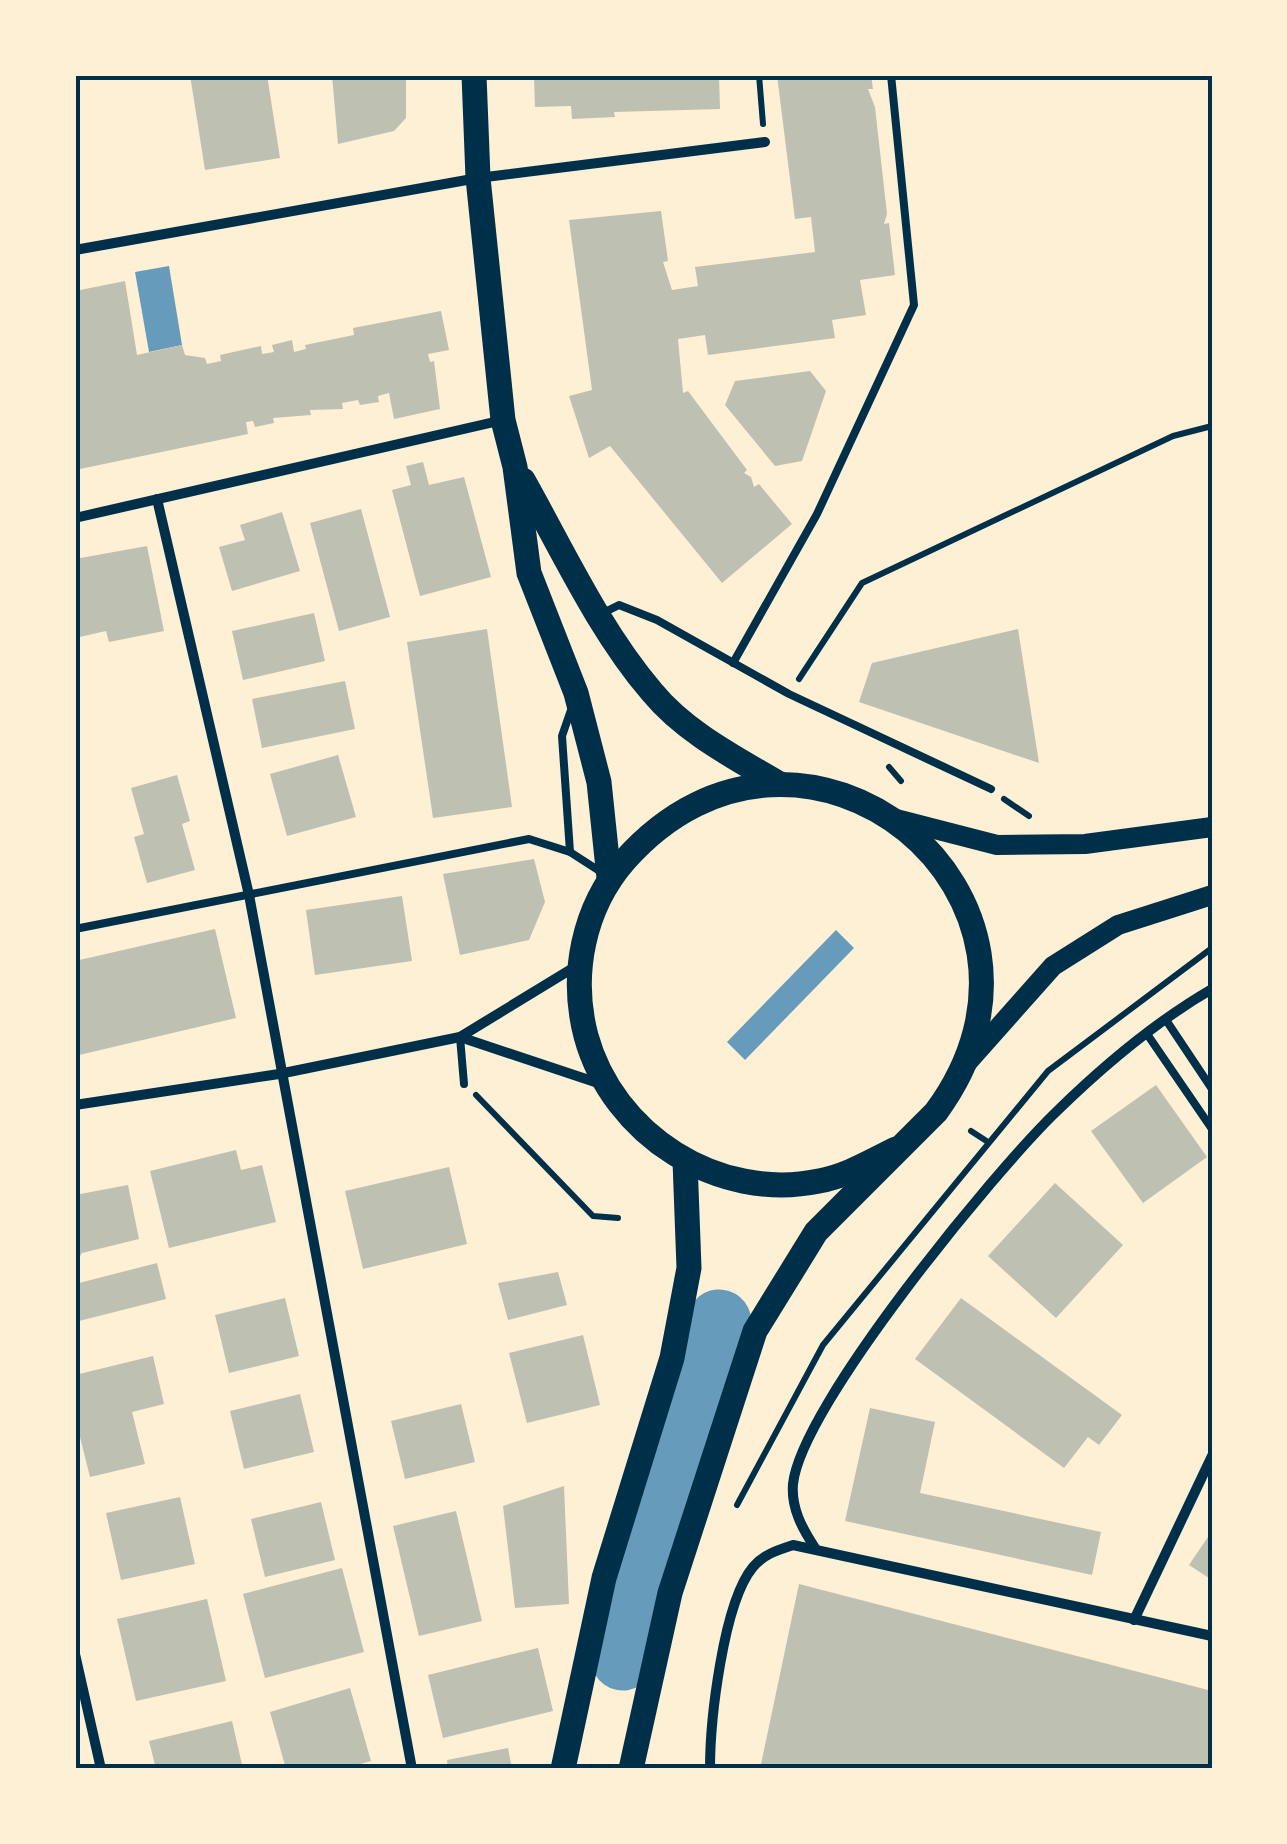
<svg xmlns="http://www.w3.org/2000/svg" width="1287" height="1844" font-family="'Work Sans',sans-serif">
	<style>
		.water { fill: #669bbc }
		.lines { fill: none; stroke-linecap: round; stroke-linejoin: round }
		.river { stroke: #669bbc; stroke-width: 65 }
		.building { fill: #bec0b2 }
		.path { stroke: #003049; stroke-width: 6 }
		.service { stroke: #003049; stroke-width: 8 }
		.minor { stroke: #003049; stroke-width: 10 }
		.secondary { stroke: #003049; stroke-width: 20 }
		.primary { stroke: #003049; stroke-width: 25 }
		.neatline { fill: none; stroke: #003049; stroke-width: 4 }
	</style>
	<rect width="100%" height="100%" fill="#fdf0d5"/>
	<g class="water">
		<path d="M169,266l13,79 -33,7 -14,-80z"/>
		<path d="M836,930l18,18 -109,112 -18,-18z"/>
	</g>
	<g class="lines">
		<path class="river" d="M623,1658l42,-170 54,-166"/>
	</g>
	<g class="building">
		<path d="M190,75h77l13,83 -75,12z"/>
		<path d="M332,75h74v43l-12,13 -56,13z"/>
		<path d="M534,75h185l1,34 -106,3 1,5 -43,2 -1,-13 -36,1z"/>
		<path d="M777,75h94l2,14h-5l7,18 12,107 -3,10 5,-1 6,52 -35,5 6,35 -34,5 3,18 -127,17 -3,-20 -27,4 5,54 5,-2 59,79 -3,3 7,4 3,10 5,-3 33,40 -70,59 -112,-137 -21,12 -20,-62 23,-6 -23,-170 92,-9 7,50 -5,1 9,28 26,-4 -3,-19 120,-15 -4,-35 -16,2z"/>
		<path d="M125,281l12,74 45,-10 3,10 20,3 2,6 14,-3 -1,-6 41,-9 1,8 12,-2 -2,-7 20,-5 2,12 12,-3 -1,-4 49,-10 -1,-7 88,-17 8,39 -21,4 2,8 4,-1 6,48 -46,10 -5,-26 -11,3 1,6 -19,3 -2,-5 -16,3 1,6 -33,1 1,5 -38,3 1,5 -19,4 -2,-6 -7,1 2,12 -173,36v-179z"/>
		<path d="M810,371l16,20 -24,70 -27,5 -50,-61 10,-24z"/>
		<path d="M423,462l6,23 35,-8 27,100 -71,19 -28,-106 19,-5 -5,-19z"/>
		<path d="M361,509l29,108 -51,14 -29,-108z"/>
		<path d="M282,512l18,59 -68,20 -13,-44 26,-7 -5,-15z"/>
		<path d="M147,546l17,85 -55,11 -3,-11 -31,7v-79z"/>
		<path d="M314,613l11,48 -82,19 -11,-49z"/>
		<path d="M487,629l25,178 -79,11 -26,-176z"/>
		<path d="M1018,629l21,134 -180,-61 13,-39z"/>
		<path d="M345,681l10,48 -93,19 -10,-49z"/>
		<path d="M338,755l18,62 -69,19 -17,-62z"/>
		<path d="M177,775l13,46 -8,3 13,46 -48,13 -13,-46 10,-3 -13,-46z"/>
		<path d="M534,859l11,43 -16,38 -69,15 -17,-81z"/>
		<path d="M402,896l10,65 -97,14 -9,-65z"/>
		<path d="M215,929l21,89 -161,38v-95z"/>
		<path d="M1156,1085l51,72 -64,46 -52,-72z"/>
		<path d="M236,1150l5,20 21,-5 14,57 -107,26 -19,-77z"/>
		<path d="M449,1167l18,77 -104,25 -18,-78z"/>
		<path d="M1055,1183l68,62 -67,73 -68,-62z"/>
		<path d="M128,1185l11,54 -57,14 -7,11v-69z"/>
		<path d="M157,1263l9,36 -91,23v-38z"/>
		<path d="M558,1272l9,33 -59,15 -10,-37z"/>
		<path d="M285,1298l14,58 -70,17 -14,-58z"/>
		<path d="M961,1298l161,117 -23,30 -11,-8 -24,31 -149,-109z"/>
		<path d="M583,1335l17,70 -73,18 -18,-70z"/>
		<path d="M153,1356l11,48 -32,8 13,52 -55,13 -15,-60v-42z"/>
		<path d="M300,1394l14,58 -70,17 -14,-58z"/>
		<path d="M461,1404l14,58 -70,17 -14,-58z"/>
		<path d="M870,1408l65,14 -15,71 181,39 -9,43 -247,-54z"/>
		<path d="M564,1486l5,118 -54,4 -12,-102z"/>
		<path d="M180,1497l15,67 -74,16 -15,-67z"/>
		<path d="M321,1502l14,58 -70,17 -14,-58z"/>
		<path d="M456,1511l26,110 -63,15 -26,-110z"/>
		<path d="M1212,1531v49l-23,-15z"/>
		<path d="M342,1568l22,84 -99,26 -22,-84z"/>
		<path d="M799,1584l413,107v78h-452z"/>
		<path d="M207,1599l19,82 -90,20 -19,-82z"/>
		<path d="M538,1648l15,63 -110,27 -15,-63z"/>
		<path d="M350,1688l21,73 -28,8h-57l-16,-57z"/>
		<path d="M232,1721l11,48h-87l-7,-28z"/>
		<path d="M508,1748l4,21h-64l-1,-9z"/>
	</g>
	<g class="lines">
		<g class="path">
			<path d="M759,75l4,49"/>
			<path d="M799,679l63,-96 311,-147 39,-10"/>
			<path d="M889,767l12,14"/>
			<path d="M1004,799l25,17"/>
			<path d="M476,1095l117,121 25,2"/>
			<path d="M971,1131l17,11"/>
			<path d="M737,1505l86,-160 225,-274 164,-123"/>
		</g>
		<g class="service">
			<path d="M603,613l16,-8 38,15 132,74 202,95"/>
			<path d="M733,663l84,-149 97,-209 -23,-230"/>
			<path d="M571,710l-9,26 8,116 31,20"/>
			<path d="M75,929l454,-90 41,13"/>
			<path d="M1166,1020l46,69"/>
			<path d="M1147,1034l65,95"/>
			<path d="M460,1037l4,47"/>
		</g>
		<g class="minor">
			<path d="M75,250l403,-72 287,-36"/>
			<path d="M157,499l92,396 163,874"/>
			<path d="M75,518l428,-98"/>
			<path d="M460,1037l141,47"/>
			<path d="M75,1105l204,-31 181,-37 118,-72"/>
			<path d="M815,1548c-13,-20 -24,-40 -22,-64 8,-78 202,-313 263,-372 47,-46 99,-90 156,-123"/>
			<path d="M1134,1620l78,-164"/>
			<path d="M75,1654l26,115"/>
			<path d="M710,1769c0,-48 13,-166 43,-202 11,-13 25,-17 40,-22l419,91"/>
		</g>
		<g class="secondary">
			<path d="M896,819l101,26 88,-1 127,-17"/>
			<path d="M965,1065l88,-99 65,-41 94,-30"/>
		</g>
		<g class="primary">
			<path d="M474,75l4,103 25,242 12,47 14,106 47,120 23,89 10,96"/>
			<path d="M523,480c40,71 76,150 129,212 33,40 82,65 126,91"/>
			<path d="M563,1769l41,-191 68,-220 17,-90 -4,-107"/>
			<path d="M631,1769l39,-176 85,-262 61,-99 120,-120c158,-215 -133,-452 -311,-252 -42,48 -55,115 -39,176 27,99 132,166 233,145 28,-5 52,-20 77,-32"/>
		</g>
	</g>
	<rect width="1287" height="1844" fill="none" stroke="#fdf0d5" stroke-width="155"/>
	<rect x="78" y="78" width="1132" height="1688" class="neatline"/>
</svg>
